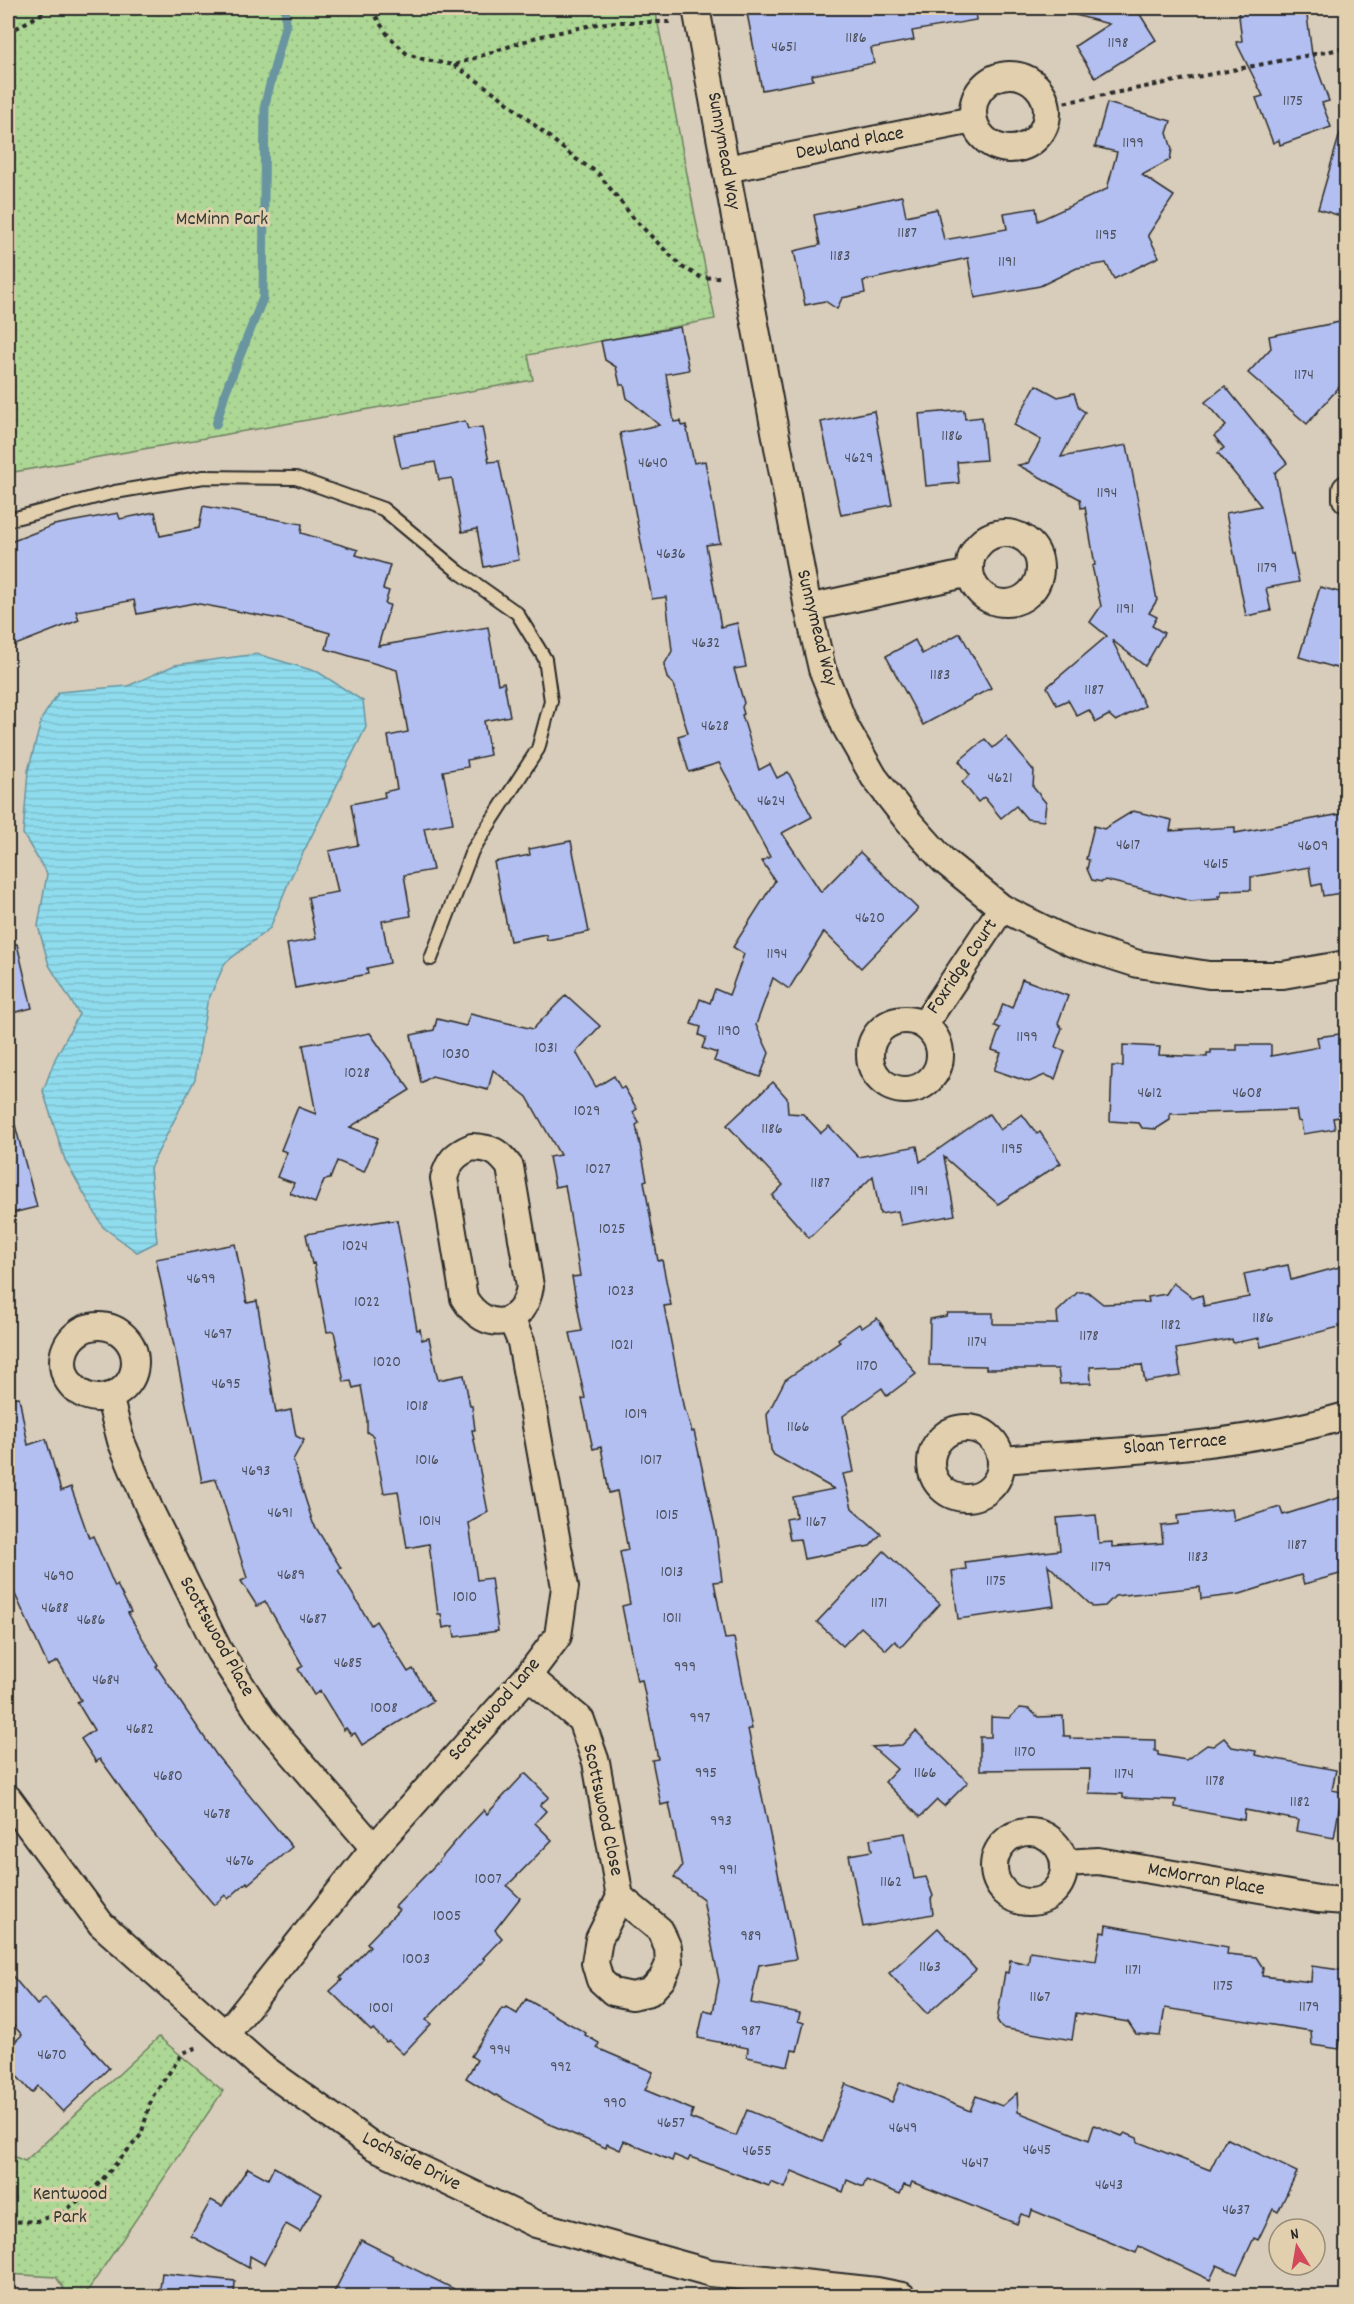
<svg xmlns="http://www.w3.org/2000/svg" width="1354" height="2304" font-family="Dekko,sans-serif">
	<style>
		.park { fill: url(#park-dots); stroke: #6c8160; stroke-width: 1.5 }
		.water { fill: url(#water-rules); stroke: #6795a0; stroke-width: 1.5 }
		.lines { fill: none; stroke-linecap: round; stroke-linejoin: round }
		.stream { stroke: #6795a0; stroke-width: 9 }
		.building { fill: #b2bff0; stroke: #2b2b2b; stroke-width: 1.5 }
		.lane-casing { stroke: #2b2b2b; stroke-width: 16 }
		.street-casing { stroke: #2b2b2b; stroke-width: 30 }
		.path { stroke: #2b2b2b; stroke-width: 4; stroke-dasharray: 4.5 4.5; stroke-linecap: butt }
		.lane { stroke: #e1cfad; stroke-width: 12 }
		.street { stroke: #e1cfad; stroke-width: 26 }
		.labels { text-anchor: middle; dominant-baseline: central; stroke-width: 6; stroke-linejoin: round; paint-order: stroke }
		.number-label { font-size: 16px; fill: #4d505c }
		.street-label { font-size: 20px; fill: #2b2b2b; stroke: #e1cfad }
		.park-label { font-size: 20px; fill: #383c36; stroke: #e1cfad }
	</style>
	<defs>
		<pattern id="park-dots" width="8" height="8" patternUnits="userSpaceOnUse" patternTransform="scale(1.5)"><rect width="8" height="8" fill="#add795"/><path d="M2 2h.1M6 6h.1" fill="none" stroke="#95b981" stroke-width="1.8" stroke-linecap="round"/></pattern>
		<pattern id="water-rules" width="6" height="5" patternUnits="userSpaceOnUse" patternTransform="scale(1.5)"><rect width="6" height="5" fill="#8fdcee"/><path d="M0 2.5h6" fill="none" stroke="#7cbdcc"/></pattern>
	</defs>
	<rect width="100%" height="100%" fill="#d8ccba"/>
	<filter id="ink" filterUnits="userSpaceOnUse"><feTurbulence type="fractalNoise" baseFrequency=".0167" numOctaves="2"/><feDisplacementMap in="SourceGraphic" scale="12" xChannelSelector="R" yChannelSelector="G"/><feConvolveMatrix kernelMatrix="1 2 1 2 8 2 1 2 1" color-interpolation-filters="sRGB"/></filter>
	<g filter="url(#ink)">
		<g class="park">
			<path d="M8,8h647l60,311 -187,36 5,25 -525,93z"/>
			<path d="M159,2037l64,54 -139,205h-15l-13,-19 -48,-3v-120l17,7z"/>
		</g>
		<path class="water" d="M257,654l61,18 45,29 3,26 -77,154 -19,47 -45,35 -18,40 -12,76 -45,89 7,74 -20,10 -34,-25 -38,-67 -22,-69 12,-32 24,-45 -30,-49 -11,-39 9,-52 -24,-40 5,-63 14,-53 17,-26 69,-6 47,-21z"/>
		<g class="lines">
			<path class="stream" d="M216,425l9,-32 38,-95 2,-194 21,-81 -1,-15"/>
		</g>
		<g class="building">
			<path d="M746,8h229l1,12 -64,11 2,9 -43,8 3,15 -62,12 1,5 -51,10z"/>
			<path d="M1076,8h60l20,32 -61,38 -20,-32 34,-22 -34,-9z"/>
			<path d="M1238,8h68l6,46 17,47 -7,2 9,24 -51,18 -1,-5 -6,3 -17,-45 7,-2 -27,-54 6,-1z"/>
			<path d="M1107,103l64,18 -4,12 5,16 -2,11 -28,15 32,21 -26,39 11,22 -45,22 -8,-16 -29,5 -37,18 -65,12 -7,-40 -105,23 2,12 -23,5 -5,11 -12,-8 -20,4 -11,-54 26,-6 -6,-30 88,-19 4,20 31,-7 7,31 63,-11 -3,-16 32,-5 2,13 69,-32 10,-37 -22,-5z"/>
			<path d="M1340,133l7,1v84l-29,-9z"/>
			<path d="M1340,322l7,34v22l-40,46 -59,-51 23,-25 -2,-12z"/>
			<path d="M680,327l9,43 -23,4 8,48 7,-1 1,5 4,-1 8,38 11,-2 15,82 -14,2 15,82 16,-4 9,44 -12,2 10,34 -2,4 2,7 -2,1 17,55 11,-6 7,14 11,-6 24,45 -30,16 39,59 39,-40 58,57 -57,59 -37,-36 -35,57 -16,-11 -17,47 13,28 -9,24 -46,-16 3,-8 -15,-5 4,-10 -7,-3 2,-8 -10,-3 9,-25 10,4 5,-14 14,6 15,-41 -11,-7 42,-66 -13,-20 8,-4 -51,-94 -30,9 -11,-36 10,-3 -15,-49 -6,-6 -3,-13 8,-14 -6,-54 -14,2 -32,-166 39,-8 -32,-27 -3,-13h-4l-4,-18 -11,-7 -4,-19z"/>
			<path d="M1036,385l22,12 16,-4 5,15 6,4 -24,45 66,-12 30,155 -8,13 8,4 -5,9 12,7 -19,33 -33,-26 33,66 -29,15 -7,-6 -13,7 -7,-12 -12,6 -9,-16 -11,5 -10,-18 60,-51 -17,-14 11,-16 -9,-40 3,-1 -10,-58 -4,1 -1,-9 -62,-34 10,-2 13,-23 -27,-15z"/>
			<path d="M1225,386l62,77 -12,10 16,81h2l6,28 -33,6 5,23 -25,5 -20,-103 35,-7 -43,-53 6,-5 -10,-12 12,-10 -21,-24z"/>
			<path d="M964,410l1,9 17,-2 4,43 -29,2 2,21 -33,3 -7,-72z"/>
			<path d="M874,411l18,94 -51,10 -20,-93z"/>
			<path d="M465,421l3,8 14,-2 7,35 10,-1 20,99 -35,7 -7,-38 -15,3 -10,-54 -13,2 -4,-18 -34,6 -7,-33z"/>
			<path d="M203,506l99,18 -1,9 57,17 -2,5 34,10 -7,24 6,2 -4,13 5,1 -12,41 110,-19 10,57 6,-2 6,34 -26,5 6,34 -23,5 1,7 -25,4 10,52 -29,5 9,42 -29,5 7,41 -29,5 8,42 -23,5 1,6 -73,14 -8,-44 29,-5 -8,-42 30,-5 -9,-41 29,-6 -7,-41 34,-7 -1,-5 13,-3 -9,-53 20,-4 -11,-62 -71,-21 4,-16 -45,-13 -91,-17 -57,11 -3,-14 -58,11 3,9 -71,28v-105l46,-18 64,-12 2,6 35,-7 5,24 39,-8z"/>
			<path d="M1320,587l27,7v77l-48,-14z"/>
			<path d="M960,633l31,55 -68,37 -37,-69 29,-16 7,14z"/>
			<path d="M1006,737l28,34 -1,16 13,16 -2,18 -17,-2 -11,-13 -15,12 -17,-21 -6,5 -16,-20 8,-7 -11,-14 26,-22 8,9z"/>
			<path d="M1133,811l39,9 -2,11 65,-4v6l112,-20v79l-24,4 -2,-12 -9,2 -3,-19 -58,10v13l-30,1v5h-3l1,3 -29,2 -85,-21 -3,2 -10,-2 -5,-11 2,-9 -3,-1 8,-33 10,3z"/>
			<path d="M571,841l18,91 -42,8 -1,-6 -36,7 -16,-79 36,-7 -1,-6z"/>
			<path d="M17,944l15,64 -24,6v-69z"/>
			<path d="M1022,979l46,17 -10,27 4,5 -7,19 10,4 -10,28 -10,-4 -16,7 -35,-12 7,-17 -9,-3 8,-22 -5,-2 8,-22 9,4z"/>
			<path d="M566,995l34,31 -24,26 20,35 18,-11 7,13 3,-2 13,22 -4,3 6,11 -3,2 11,55 -3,1 14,80 4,-1 9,45 -7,1 20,104 2,2 6,20 2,-1 22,101 6,49 -8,1 11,57 9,-1 18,91h-4l48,230 -37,6 -8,38 49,10 -2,8 6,2 -7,28 -5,-1 -4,16 -41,-9 1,-9 -50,-10 6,-28 9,2 6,-31 -16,-82 -29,-22 8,-11 -13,-63 -8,2 -9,-45 6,-1 -16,-79 -5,1 -15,-75 8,-2 -10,-52 8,-2 -11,-59 -8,2 -8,-46 -8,2 -11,-50 3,-1 -15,-65 12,-2 -10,-54 8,-1 -15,-91 -10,2 -6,-30 11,-2 -33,-58 -34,-27 -5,20 -56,-14 -11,7 -10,-48 23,-5 3,-11 29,7 4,-12 63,15z"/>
			<path d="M370,1033l40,57 -60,37 28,11 -14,34 -27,-11 -7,18 -6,1 -9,23 -25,-10 4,-10 -17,-6 10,-25 -6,-2 17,-43 18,7 -13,-69z"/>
			<path d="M1347,1033v83l-14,2 2,11 -32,5 -2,-12 -3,-1 -2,-11 -126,4v6l-14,9 -14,-1 -3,-5 -29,-2 2,-55h11v-21l37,2 -1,8 48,2v-4h4v-3h26v-5h34v11l48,-9 -2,-10z"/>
			<path d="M773,1082l14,16 1,15 15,1 18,19 8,-7 29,31 59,-11 3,16 69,-48 11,16 22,-16 15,20 3,-2 21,31 -63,41 -54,-47 11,58 -54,10 -3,-14 -18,3 -7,-38 -64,62 -37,-42 11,-11 -56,-60z"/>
			<path d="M15,1125l22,82 -25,6 -1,-4 -3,1v-84z"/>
			<path d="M389,1220v1l8,-1 20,110 3,-1 2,11 7,-2 9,42 26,-5 6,31h2l3,24h-3l16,82 -19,11 8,57 14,-2 7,53 -43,6 -2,-11 -10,2 -2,-14h-3l-9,-70 -22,4 -9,-57 -14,2 -11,-57 -6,-4v-12l-6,-34 -8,2 -2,-7 -7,1 -10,-51 -7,1 -13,-69 -2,1 -6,-30z"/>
			<path d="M235,1244l12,59 10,-2 19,112 15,-3 5,26 8,4 -11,20 20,63 28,45 -3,2 33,55 5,-4 32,51 5,-3 20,32 -71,44 -7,-12 -4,2 -5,-7 -2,2 -24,-39 -6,4 -16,-26 5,-3 -38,-65 -8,5 -16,-25 6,-3 -31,-99 -14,3 -46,-223z"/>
			<path d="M1288,1265l3,15 56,-15v60l-86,22 -2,-9 -26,5 -1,-4 -56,10 5,27 -36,6 -3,-17 -52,2 1,16 -31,1 -2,-15h-72v-3l-57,-1 1,-46 16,-3 1,-3h46v11h65l-1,-12 21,-20h10l15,12 46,-2 -1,-5 18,-3 7,-11 20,15 9,-3 2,11 45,-9 -5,-23z"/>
			<path d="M877,1318l39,56 -29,22 -5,-8 -39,28 11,56 -11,2 9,34 29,26 -11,12 -66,13 -4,-20 -10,1 -4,-21 10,-2 -3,-20 41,-8 -60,-34 -3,-5 -4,-35 18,-35 55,-38 -2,-3 21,-15 3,4z"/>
			<path d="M19,1397l9,48 18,-6 15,52 10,-4 18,51 4,-2 22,51 2,-2 14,27 -3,1 30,52 -2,1 61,90 75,91 -44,37 -1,-2 -19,17 -3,-4 -11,10 -65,-77 -38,-54 -11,-15 -4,3 -15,-23 13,-9 -17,-28 4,-2 -23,-39 -10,5 -40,-87v-181z"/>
			<path d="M1347,1495v77l-43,12 -3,-9 -61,19 -39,5 -1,-12 -85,9 -10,10 -12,1 -45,-42 6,41 -96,13 -6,-48 14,-2 -1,-7 95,-12 -3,-32 39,-3 3,28 13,-1v5l51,-4 -2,-17 17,-2 -1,-8 55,-7 2,12 46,-14 3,8z"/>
			<path d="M884,1551l56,53 -39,43 -6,-6 -9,9 -25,-23 -18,19 -26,-24z"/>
			<path d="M1020,1708l9,1 9,8 25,-1 1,20h6v2l85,2v11l3,1v3l28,5 21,-15 6,1 11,-8 8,9 24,4 -1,4 81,15 -4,20 10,2 -8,46 -38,-7 2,-11 -53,-10 -1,10 -69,-13 1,-7 -53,-2v-4l-34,-1 1,-24 -110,1v-33h11v-20l18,1z"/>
			<path d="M916,1731l52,51 -24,24 -7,-6 -17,17 -35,-35 12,-13 -25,-22 30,-2z"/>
			<path d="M525,1773l24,24 -9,8 6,6 -11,12 17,17 -45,46 13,12 -25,32 7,8 -19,20 2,1 -59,61 5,4 -28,30 -14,-13 -3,1 -13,-13 -2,2 -41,-40 12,-11 -2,-2 30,-32 -3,-3 32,-33 -4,-3 42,-44 30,-35 17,-18 3,4z"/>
			<path d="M905,1833l9,46 12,-2 7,19 -2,3 2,15 -70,13 -14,-72 23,-4 -2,-12z"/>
			<path d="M1106,1925l122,22 -1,7 29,3 7,11 -1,8 49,6 1,-16 35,5 -8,78 -27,-4 -1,-14 -146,-23 -5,28 -24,-2 -8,-12 -52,-9 -4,27 -70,-12 -5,-8 8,-48 3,1 2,-13 18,4 2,-13 66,10 5,-29 4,1z"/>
			<path d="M938,1928l38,42 -49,44 -38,-41z"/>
			<path d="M8,1971l29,34 8,-7 64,70 -46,44 -25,-26 -6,7 -17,-19 2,-3 -9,-11v-12l14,-13 -14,-16z"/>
			<path d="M526,1999l60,34 -1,2 14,8 -2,5 56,24 -8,18 48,20 -3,8 46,18 11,-26 76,31 23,-57 46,18 8,-20 70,29 6,-15 26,10 15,-13 1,19 71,28 5,-15 28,11 3,-3 12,5 1,4 72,28 16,-32 71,34 -19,40 -5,-3 -15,31 -4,-2 -17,36 -20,-9 -7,15 -71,-34 -3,7 -104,-43 -2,7 -9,-3 -4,10 -105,-42 -2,5 -6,-2 -4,9 -34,-14 -3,7 -16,-7 -4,12 -51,-21 -7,17 -14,-6 -2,4 -79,-29 -2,4 -14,-6 -2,6 -48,-20 -4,9 -13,-6 -1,4 -57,-24 -53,-29 -1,1 -29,-18 11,-18 -6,-4 31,-48 2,1 2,-2 11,7z"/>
			<path d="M274,2167l48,27 -22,38 -14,-8 -22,40 -14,-8 -1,12 -58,-32 20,-36 11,6 26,-38 20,11z"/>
			<path d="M361,2240l32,16 -1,2 76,38h-136z"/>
			<path d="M162,2273l73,8 -1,15h-75z"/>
		</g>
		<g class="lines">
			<defs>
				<path id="lane" d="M8,520l107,-28 89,-15 92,1 87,31 76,63 58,41 28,46 6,42 -13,48 -66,102 -41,108"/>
				<g id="street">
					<path d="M696,8l112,600 14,61 23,57 29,51 34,44 35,39 59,48 70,35 66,21 71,11h74l63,-11"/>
					<circle cx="1010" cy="112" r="37"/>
					<path d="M726,169l247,-49"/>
					<path d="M1346,489v10"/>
					<circle cx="1005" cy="568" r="35"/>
					<path d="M808,608l162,-35"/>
					<circle cx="905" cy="1055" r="35"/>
					<path d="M924,1025l78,-117"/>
					<path d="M472,1147c20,1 26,4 38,20l20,119c-6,42 -45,48 -66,12l-20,-120c5,-17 11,-24 28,-31z"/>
					<circle cx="99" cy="1362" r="36"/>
					<path d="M109,1396l12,45 28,67 70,143 44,68 111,129"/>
					<circle cx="966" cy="1463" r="35"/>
					<path d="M1001,1460c116,-9 234,-12 345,-44"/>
					<path d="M528,1676l53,44 15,42 24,135 -21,42 -4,24 5,17 13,12 19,4 18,-4 12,-13 7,-15 -1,-16 -8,-18 -40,-33"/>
					<path d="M8,1798l93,126 160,142 112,80 163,78 175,49 166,18 25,5"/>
					<circle cx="1029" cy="1867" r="35"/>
					<path d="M1065,1863l33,-2 220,38 28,2"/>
					<path d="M226,2034l148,-186 154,-172 30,-40 7,-49 -44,-245 -10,-24"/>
				</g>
			</defs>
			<use href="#lane" class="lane-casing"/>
			<use href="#street" class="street-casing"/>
			<g class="path">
				<path d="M372,8l7,14 9,13 19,19 19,6 28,5 83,-28 60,-13 18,-2h58"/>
				<path d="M8,33l43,-25"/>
				<path d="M454,65l44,30 78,64 22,14 37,47 47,47 20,11 18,-1"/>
				<path d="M1047,106l299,-58"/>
				<path d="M8,2222l29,-1 26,-9 31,-23 47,-54 11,-38 31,-44 15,-6"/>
			</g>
			<use href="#lane" class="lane"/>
			<use href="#street" class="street"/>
		</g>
	</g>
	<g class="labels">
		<g class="number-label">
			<text x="856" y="38">1186</text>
			<text x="1118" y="43">1198</text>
			<text x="784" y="47">4651</text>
			<text x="1293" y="101">1175</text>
			<text x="1133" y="143">1199</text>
			<text x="907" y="233">1187</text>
			<text x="1106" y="235">1195</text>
			<text x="840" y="256">1183</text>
			<text x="1007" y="262">1191</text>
			<text x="1304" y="375">1174</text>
			<text x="952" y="436">1186</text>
			<text x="859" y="458">4629</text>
			<text x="653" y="463">4640</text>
			<text x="1107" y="493">1194</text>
			<text x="671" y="554">4636</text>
			<text x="1267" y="568">1179</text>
			<text x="1125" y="609">1191</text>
			<text x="706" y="643">4632</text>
			<text x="940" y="675">1183</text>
			<text x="1094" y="690">1187</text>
			<text x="715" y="726">4628</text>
			<text x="1000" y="778">4621</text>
			<text x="771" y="801">4624</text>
			<text x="1128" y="845">4617</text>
			<text x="1313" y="846">4609</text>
			<text x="1216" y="864">4615</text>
			<text x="870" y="918">4620</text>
			<text x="777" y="954">1194</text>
			<text x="729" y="1031">1190</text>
			<text x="1027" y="1037">1199</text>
			<text x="546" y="1048">1031</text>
			<text x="456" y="1054">1030</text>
			<text x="357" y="1073">1028</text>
			<text x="1150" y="1093">4612</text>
			<text x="1247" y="1093">4608</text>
			<text x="587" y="1111">1029</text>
			<text x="772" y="1129">1186</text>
			<text x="1012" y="1149">1195</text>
			<text x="598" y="1169">1027</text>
			<text x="820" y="1183">1187</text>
			<text x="919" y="1191">1191</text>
			<text x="612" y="1229">1025</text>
			<text x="355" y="1246">1024</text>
			<text x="201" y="1279">4699</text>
			<text x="621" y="1291">1023</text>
			<text x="367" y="1302">1022</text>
			<text x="1263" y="1318">1186</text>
			<text x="1171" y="1325">1182</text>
			<text x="218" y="1334">4697</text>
			<text x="1089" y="1336">1178</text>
			<text x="977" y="1342">1174</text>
			<text x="622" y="1345">1021</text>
			<text x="387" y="1362">1020</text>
			<text x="867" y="1366">1170</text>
			<text x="226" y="1384">4695</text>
			<text x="417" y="1406">1018</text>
			<text x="636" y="1414">1019</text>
			<text x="798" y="1427">1166</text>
			<text x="427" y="1460">1016</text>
			<text x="651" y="1460">1017</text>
			<text x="256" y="1471">4693</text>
			<text x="280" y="1513">4691</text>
			<text x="667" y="1515">1015</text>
			<text x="430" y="1521">1014</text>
			<text x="816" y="1522">1167</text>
			<text x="1297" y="1545">1187</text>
			<text x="1198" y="1557">1183</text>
			<text x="1101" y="1567">1179</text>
			<text x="672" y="1572">1013</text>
			<text x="291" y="1575">4689</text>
			<text x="59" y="1576">4690</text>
			<text x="996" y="1581">1175</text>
			<text x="465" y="1597">1010</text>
			<text x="879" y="1603">1171</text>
			<text x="55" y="1608">4688</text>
			<text x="672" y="1618">1011</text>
			<text x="313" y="1619">4687</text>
			<text x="91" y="1620">4686</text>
			<text x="348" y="1663">4685</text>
			<text x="685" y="1667">999</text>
			<text x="106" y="1680">4684</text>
			<text x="384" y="1708">1008</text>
			<text x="700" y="1718">997</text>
			<text x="140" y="1729">4682</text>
			<text x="1025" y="1752">1170</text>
			<text x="706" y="1773">995</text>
			<text x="925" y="1773">1166</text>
			<text x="1124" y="1774">1174</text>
			<text x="168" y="1776">4680</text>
			<text x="1215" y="1781">1178</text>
			<text x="1300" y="1802">1182</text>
			<text x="217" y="1814">4678</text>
			<text x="721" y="1821">993</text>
			<text x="240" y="1861">4676</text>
			<text x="728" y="1870">991</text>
			<text x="488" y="1879">1007</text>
			<text x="891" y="1882">1162</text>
			<text x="447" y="1916">1005</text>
			<text x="751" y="1936">989</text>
			<text x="416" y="1959">1003</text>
			<text x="930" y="1967">1163</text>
			<text x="1133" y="1970">1171</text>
			<text x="1223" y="1986">1175</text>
			<text x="1040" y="1997">1167</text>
			<text x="1309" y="2007">1179</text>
			<text x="381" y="2008">1001</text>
			<text x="751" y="2031">987</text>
			<text x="500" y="2050">994</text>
			<text x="52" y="2055">4670</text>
			<text x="561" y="2067">992</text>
			<text x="615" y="2103">990</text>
			<text x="671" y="2123">4657</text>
			<text x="903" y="2128">4649</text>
			<text x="1037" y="2150">4645</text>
			<text x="757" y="2151">4655</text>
			<text x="975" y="2163">4647</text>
			<text x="1109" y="2185">4643</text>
			<text x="1236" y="2210">4637</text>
		</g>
		<g class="street-label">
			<text transform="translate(850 144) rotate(-11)">Dewland Place</text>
			<text transform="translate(723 151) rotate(80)">Sunnymead Way</text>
			<text transform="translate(816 628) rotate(76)">Sunnymead Way</text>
			<text transform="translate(963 967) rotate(-56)">Foxridge Court</text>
			<text transform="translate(1175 1445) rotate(-5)">Sloan Terrace</text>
			<text transform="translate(216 1637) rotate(61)">Scottswood Place</text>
			<text transform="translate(495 1710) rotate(-49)">Scottswood Lane</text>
			<text transform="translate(602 1810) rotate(78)">Scottswood Close</text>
			<text transform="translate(1206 1880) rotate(10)">McMorran Place</text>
			<text transform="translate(411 2162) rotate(27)">Lochside Drive</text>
		</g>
		<g class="park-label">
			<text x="222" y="220">McMinn Park</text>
			<text x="70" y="2195">Kentwood<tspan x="70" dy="23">Park</tspan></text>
		</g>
	</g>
	<rect width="1354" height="2304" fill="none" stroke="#e1cfad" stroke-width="30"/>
	<rect x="15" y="15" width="1324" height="2274" fill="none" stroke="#2b2b2b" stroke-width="2" filter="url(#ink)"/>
	<g transform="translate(1297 2247) rotate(349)"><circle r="28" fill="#e1cfad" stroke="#988d79" stroke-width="1.5"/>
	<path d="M0-4.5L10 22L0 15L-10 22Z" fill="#d1495b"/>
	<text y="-9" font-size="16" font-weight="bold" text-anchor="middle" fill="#2b2b2b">N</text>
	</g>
</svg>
